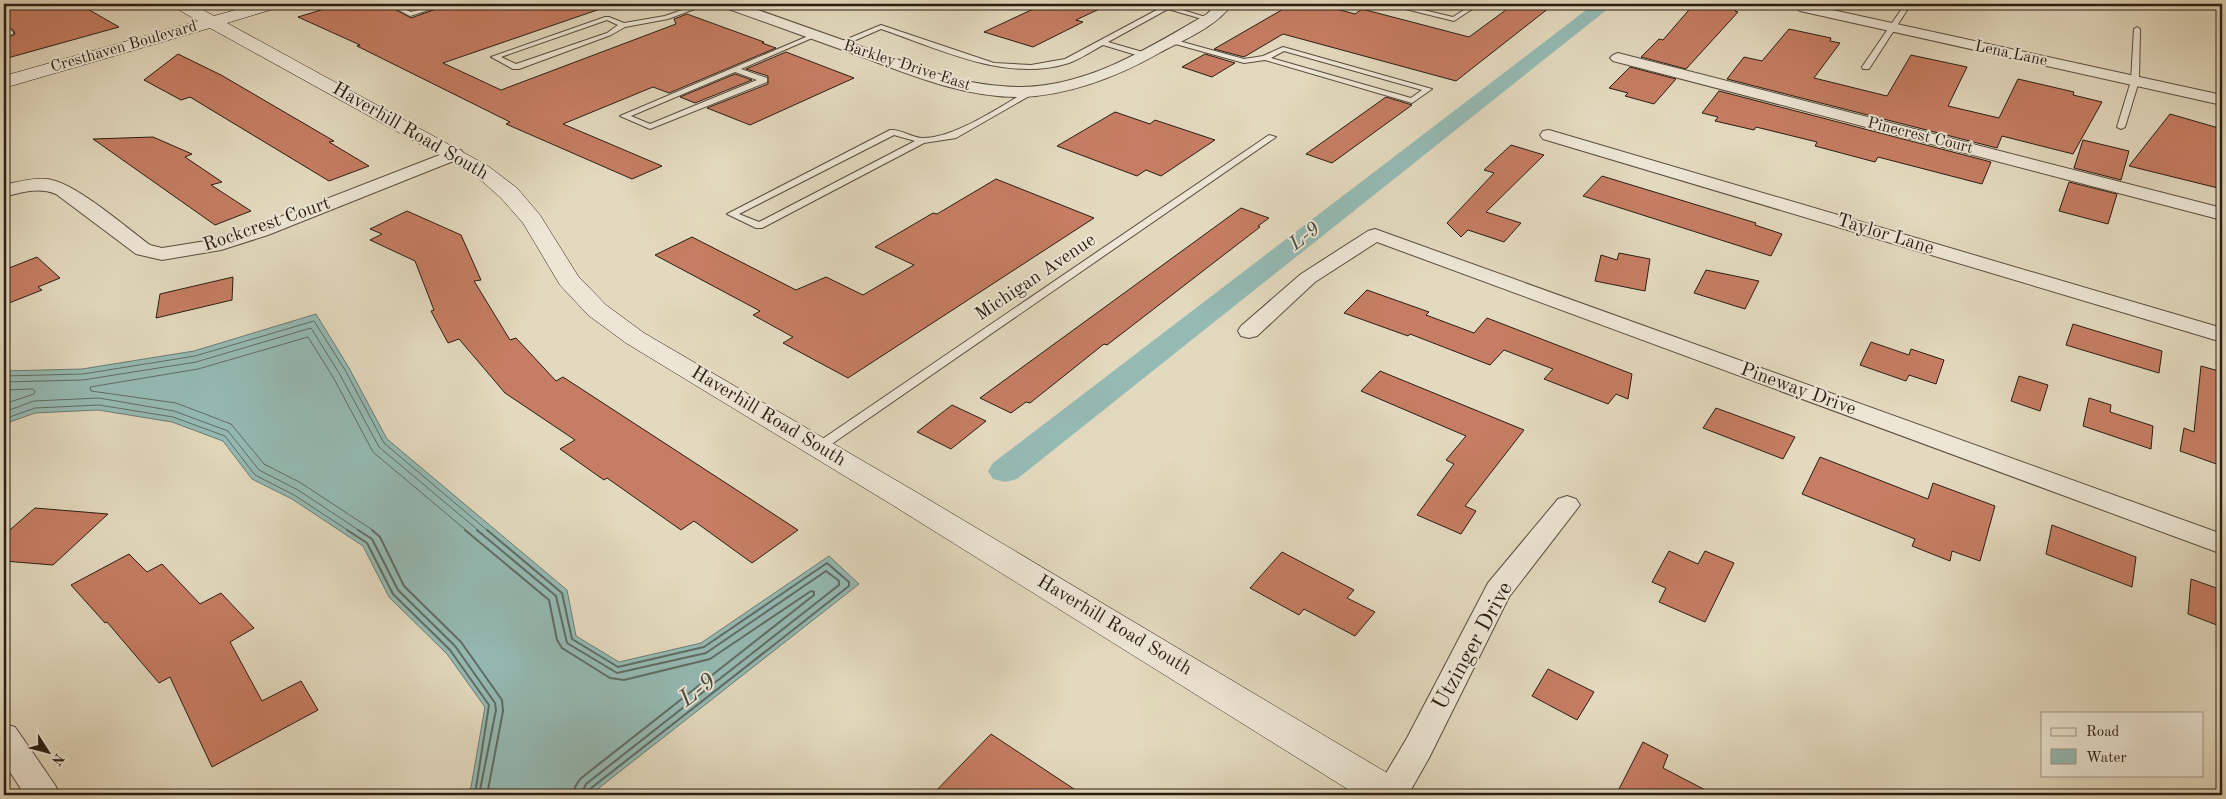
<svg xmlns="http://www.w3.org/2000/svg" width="2226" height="799" font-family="'Old Standard TT',serif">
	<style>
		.water { fill: #95bab4; stroke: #6a7b74 }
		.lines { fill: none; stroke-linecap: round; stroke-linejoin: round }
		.shore-far1 { stroke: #5f6c64; stroke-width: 1 }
		.shore { stroke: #5f6c64; stroke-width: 2 }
		.canal { fill: #95bab4; fill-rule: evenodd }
		.building { fill: #c67d63; stroke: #291d13 }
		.lane-casing { stroke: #584c3e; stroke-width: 2 }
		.street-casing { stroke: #584c3e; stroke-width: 2 }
		.secondary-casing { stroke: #291d13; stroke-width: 1 }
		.lane { fill: #ede6d5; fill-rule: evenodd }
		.street { fill: #ede6d5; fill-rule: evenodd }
		.secondary { fill: #ede6d5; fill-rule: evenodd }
		.labels { text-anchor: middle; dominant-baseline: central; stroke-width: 4; stroke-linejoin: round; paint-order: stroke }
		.far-street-label { font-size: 16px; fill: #291d13; stroke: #ede6d5 }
		.street-label { font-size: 19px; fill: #291d13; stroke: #ede6d5 }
		.water-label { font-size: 20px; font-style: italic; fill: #494c43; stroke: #ede6d5 }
		.near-street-label { font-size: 22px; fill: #291d13; stroke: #ede6d5 }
		.near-water-label { font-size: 24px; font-style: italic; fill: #494c43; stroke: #ede6d5 }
	</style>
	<rect width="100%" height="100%" fill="#e3d9be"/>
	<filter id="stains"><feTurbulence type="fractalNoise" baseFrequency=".004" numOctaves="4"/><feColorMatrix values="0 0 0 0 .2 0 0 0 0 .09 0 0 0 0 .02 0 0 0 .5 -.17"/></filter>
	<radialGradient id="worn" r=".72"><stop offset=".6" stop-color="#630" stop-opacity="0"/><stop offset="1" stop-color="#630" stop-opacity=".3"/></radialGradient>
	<path class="water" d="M316,314l33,54 38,71 180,151 9,46 43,26 82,-19 128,-87 30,28 -269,211h-124l5,-8 14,-80 -38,-53 -58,-57 -26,-51 -71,-47 -40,-20 -29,-38 -51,-19 -74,-12 -63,3 -31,11v-53l78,-2 112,-18z"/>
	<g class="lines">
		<g class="shore-far1">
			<path d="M4,376l79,-2 112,-18 119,-35 31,49 39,73 104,88"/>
			<path d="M4,382l79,-2 113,-18 115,-34 28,45 40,74 100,84"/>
			<path d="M4,390l29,-1 2,2 -1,3 -30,10"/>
			<path d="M4,412l30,-11 65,-3 75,13 54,20 31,39 39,20 62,41"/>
			<path d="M4,419l31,-11 64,-3 74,12 52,19 30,39 39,20 55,36"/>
			<path d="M374,531l-73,-48 -37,-19 -33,-40 -55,-21 -85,-12 -1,-4 108,-18 110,-32 25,40 40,75 94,79"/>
		</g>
		<g class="shore">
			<path d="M347,530l20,13 26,51 57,56 39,55 -13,83 -4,7"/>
			<path d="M358,530l14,9 26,51 57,56 40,57 1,7 -17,85"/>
			<path d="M372,530l8,7 24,49 57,56 41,58 1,11 -16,84"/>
			<path d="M465,530l84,70 8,40 5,8 48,30 14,2 86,-21 101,-68 3,1v3l-234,184 -5,8 -1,8"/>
			<path d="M477,530l79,66 11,47 50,30 89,-20 120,-82 13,10v4l-253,199 -5,11"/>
			<path d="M487,530l75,63 10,46 46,28 86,-20 123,-84 22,19v4l-259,203 -3,6"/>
		</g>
		<path class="canal" d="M1594,4h20l-597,475 -12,3 -12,-3 -5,-8 5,-8z"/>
	</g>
	<g class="building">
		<path d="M4,4h75l40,23 -115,32v-20l11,-5 -1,-3 -10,-8z"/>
		<path d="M341,4h44l26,14 39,-14h153v4l-160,55 58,27 175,-66 -2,-5 13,-5 77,28 -2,1 14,5 -107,45 -16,-6 -90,37 99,42 -30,13 -126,-55 4,-2 -153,-76 3,-1 -62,-28z"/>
		<path d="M1044,4h66l-34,16 7,2 -50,25 -49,-15z"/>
		<path d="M1292,4h26l37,10 7,-5 107,28 45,-33h40l-98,77 -173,-47 -39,23 -30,-8z"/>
		<path d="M1694,4h46l-5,7 3,1 -52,57 -45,-12 18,-18 4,1z"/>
		<path d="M1789,29l42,9 -1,3 10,2 -26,35 73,18 24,-41 56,12 -19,39 51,12 19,-39 56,13 -1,3 29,7 -29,52 -71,-18 -5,12 -270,-69 17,-22 18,4z"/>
		<path d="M786,52l68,26 -104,47 -43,-17 61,-24v-8l-22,-7z"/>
		<path d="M178,54l43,21 113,66 -5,1 40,24 -40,15 -139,-84 -9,3 -37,-20z"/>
		<path d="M1205,54l30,9 -23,14 -30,-10z"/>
		<path d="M1630,67l46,12 -22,25 -29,-8 3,-3 -19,-5z"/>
		<path d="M735,74l17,6 -57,23 -15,-6z"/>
		<path d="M1719,91l272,71 -9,22 -104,-27 -3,5 -60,-16 2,-4 -61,-15 -2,3 -39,-9 3,-4 -16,-4z"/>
		<path d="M1386,97l26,8 -80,58 -26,-9z"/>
		<path d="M1115,112l35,12 5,-4 60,20 -54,36 -15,-6 -9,6 -80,-30z"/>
		<path d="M2170,114l52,15v60l-93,-23z"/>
		<path d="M153,137l39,17 -7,3 37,25 -11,3 40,26 -36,14 -122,-86z"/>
		<path d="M2083,140l46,11 -8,29 -47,-12z"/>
		<path d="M1511,145l33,10 -58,57 35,11 -17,19 -36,-12 -7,7 -14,-14 47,-50 -10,-3z"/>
		<path d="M1602,176l154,47 -1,2 27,9 -11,22 -188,-60z"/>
		<path d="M996,179l98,39 -246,160 -65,-35 10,-6 -40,-22 7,-4 -105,-56 37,-18 104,53 30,-13 37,18 51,-30 -39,-18 58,-34 4,1z"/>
		<path d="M2069,182l48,12 -9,30 -49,-13z"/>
		<path d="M1241,208l28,10 -11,8 2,1 -153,118 -3,-1 -74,59 -4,-1 -15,11 -31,-15z"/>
		<path d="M407,211l54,24 20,45 -7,1 36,59 6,-2 40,43 7,-4 235,153 -46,33 -58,-42 -13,9 -74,-52 -3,2 -44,-31 15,-9 -70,-47 -46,-54 -11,4 -17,-32 3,-1 -19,-49 -45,-21 12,-6 -12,-5z"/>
		<path d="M1619,253l31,6 -5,32 -50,-10 6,-26 16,5z"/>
		<path d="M37,257l23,21 -22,9 4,3 -38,15v-35z"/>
		<path d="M1706,270l53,11 -14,28 -51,-16z"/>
		<path d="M233,277l-1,23 -76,18 4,-24z"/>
		<path d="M1367,290l62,22 -3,3 48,18 13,-15 145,56 -4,25 -12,-5 -8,10 -64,-25 9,-10 -49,-19 -14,15 -80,-31 -2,2 -64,-23z"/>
		<path d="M2073,324l89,27 -3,22 -93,-28z"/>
		<path d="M1871,342l38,13 2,-6 33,11 -8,24 -27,-9 -3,6 -46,-16z"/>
		<path d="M2201,366l21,6v94l-42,-15 4,-23 10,4z"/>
		<path d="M1380,371l144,59 -59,76 11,5 -15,23 -44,-19 37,-51 -8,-4 20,-24 -105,-45z"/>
		<path d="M2019,376l29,9 -8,26 -29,-10z"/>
		<path d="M2089,398l22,7 -1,7 43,14 -2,23 -68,-23z"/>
		<path d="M952,405l34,16 -35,28 -34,-17z"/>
		<path d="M1716,408l79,29 -12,22 -80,-31z"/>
		<path d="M1820,457l108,42 5,-16 62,23 -15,55 -28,-10 -2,10 -38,-15 3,-7 -113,-45z"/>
		<path d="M35,508l73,6 -55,51 -49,-4v-26z"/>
		<path d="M2052,525l84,32 -4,30 -86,-33z"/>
		<path d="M1669,551l29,13 7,-13 29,12 -29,59 -46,-20 7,-14 -14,-6z"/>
		<path d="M1282,552l72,38 -7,8 28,14 -20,24 -51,-27 -5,6 -49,-27z"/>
		<path d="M129,554l18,18 15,-8 38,40 21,-11 33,35 -24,14 32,59 39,-20 17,29 -106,57 -42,-90 -11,6 -52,-61 -2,1 -34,-38z"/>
		<path d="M2191,579l31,11v37l-34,-13z"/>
		<path d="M1548,669l46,23 -17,28 -45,-24z"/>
		<path d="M991,734l92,61h-151z"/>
		<path d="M1643,742l25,13 -5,13 52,27h-99z"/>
	</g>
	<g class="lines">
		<defs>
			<g id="lane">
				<path d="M387,4h8l16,8 28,-8h9l-38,12z"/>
				<path d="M699,4h9l-40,15 -43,8 -14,8 -92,34h-6l-22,-12 114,-40h4l15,6 41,-7zM607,20l11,5 -11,8 -91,31 -15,-7z"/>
				<path d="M1168,4h8l-3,3 39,12 -3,2 -41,-12 -60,33 38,11v4h-3l-40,-12c-11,6 -23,14 -34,18 -63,20 -129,-14 -188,-34l-39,17 -7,-2 46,-19 113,38 37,2 34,-6z"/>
				<path d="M1388,4h10l55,13 20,-13h7l-26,17 -65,-16z"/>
				<path d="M1905,4h6l-42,65h-6l-1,-2z"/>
				<path d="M4,25l9,7v2l-9,3v-4l2,-1 -2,-2z"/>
				<path d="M2137,27l3,2 -1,52 -14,46 -4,2 -4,-2 14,-46 3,-52z"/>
				<path d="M813,34l6,1 -78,34 26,9v4l-117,47 -30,-13zM735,72l22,8 -107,44 -19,-8z"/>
				<path d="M1168,38l76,21 19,-3 20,-9 149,42 -20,14 -147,-43 -21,3 -76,-21zM1284,51l138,39 -11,8 -140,-40z"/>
				<path d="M1031,89l7,2 -82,47 -32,5 -162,85h-6l-29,-14 163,-84c11,-1 22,8 33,8 33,0 79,-33 108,-49zM894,135l21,6 -156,81 -20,-8z"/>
				<path d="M1269,135l7,2 -453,313h-8l-2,-3 2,-3z"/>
			</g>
			<g id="street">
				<path d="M721,4h20l209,74c23,5 47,9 71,9 69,-1 129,-40 186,-73l10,-10h15c-16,23 -47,35 -71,48 -42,24 -90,43 -139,45 -55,1 -106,-20 -157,-39 -47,-17 -95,-34 -142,-51z"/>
				<path d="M1795,4h10l417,91v10l-422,-94 -7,-4z"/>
				<path d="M2203,4h19v6l-17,-3z"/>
				<path d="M1618,53l604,155v12l-609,-159 -3,-3 3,-3z"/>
				<path d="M1549,130l673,198v14l-679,-203 -3,-4 3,-4z"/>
				<path d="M455,149l6,1 3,4 -3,4 -193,77 -47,15 -59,10 -26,-6 -80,-60c-18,-7 -33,-2 -52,3v-12c14,-3 27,-7 42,-6 26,1 81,49 104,66l12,3 56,-9 36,-12z"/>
				<path d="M1375,229l847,305v20l-845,-312 -62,40 -58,54 -8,2 -8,-2 -3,-5 3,-5 60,-52 67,-43z"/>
				<path d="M1567,496l9,3 4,6 -71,92 -80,161 -21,37h-35l34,-57 81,-155 70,-84z"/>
				<path d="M4,724l11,3 40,58 5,10h-35l-21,-32z"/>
			</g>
			<path id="secondary" d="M172,4h20l22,12 43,-12h25l-2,3 -53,16 261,143 29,22 23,27 38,61 28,29 38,28 272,159 488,291 5,12h-52l-463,-289 -268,-163 -38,-28 -28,-30 -37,-62 -22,-25 -27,-24 -264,-146 -206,60v-12l194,-55 -24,-14z"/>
		</defs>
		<use href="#lane" class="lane-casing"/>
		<use href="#street" class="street-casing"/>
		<use href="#secondary" class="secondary-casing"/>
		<use href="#lane" class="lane"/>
		<use href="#street" class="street"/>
		<use href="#secondary" class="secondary"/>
	</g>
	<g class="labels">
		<g class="far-street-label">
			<text transform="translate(124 47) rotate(-16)">Cresthaven Boulevard</text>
			<text transform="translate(2011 54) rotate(12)">Lena Lane</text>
			<text transform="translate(907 66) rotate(18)">Barkley Drive East</text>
			<text transform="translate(1920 136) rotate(14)">Pinecrest Court</text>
		</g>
		<g class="street-label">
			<text transform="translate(410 132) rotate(30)">Haverhill Road South</text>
			<text transform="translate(267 225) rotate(-19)">Rockcrest Court</text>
			<text transform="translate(1885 235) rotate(17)">Taylor Lane</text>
			<text transform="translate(1036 278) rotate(-34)">Michigan Avenue</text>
			<text transform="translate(1798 390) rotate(20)">Pineway Drive</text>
			<text transform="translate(768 417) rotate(31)">Haverhill Road South</text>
			<text transform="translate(1114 626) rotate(31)">Haverhill Road South</text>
		</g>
		<g class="water-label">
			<text transform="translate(1305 237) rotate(-38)">L-9</text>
		</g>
		<g class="near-street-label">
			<text transform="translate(1473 646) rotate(-61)">Utzinger Drive</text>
		</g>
		<g class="near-water-label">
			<text transform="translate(698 691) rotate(-37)">L-9</text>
		</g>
	</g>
	<rect width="2226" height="799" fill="none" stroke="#e3d9be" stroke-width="20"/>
	<rect x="5" y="5" width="2216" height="789" fill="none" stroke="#291d13" stroke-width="2.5"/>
	<rect x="10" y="10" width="2206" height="779" fill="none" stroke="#291d13"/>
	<rect x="2041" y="712" width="162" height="65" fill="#ede6d5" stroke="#9f9687"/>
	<rect x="2051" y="728" width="25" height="8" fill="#ede6d5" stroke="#9f9687"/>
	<text x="2086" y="736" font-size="15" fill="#291d13">Road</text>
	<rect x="2051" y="749" width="25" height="15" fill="#95bab4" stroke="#9f9687"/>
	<text x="2086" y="762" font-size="15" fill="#291d13">Water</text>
	<g transform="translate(48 752) rotate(126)" stroke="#ede6d5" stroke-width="4" paint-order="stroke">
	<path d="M0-4L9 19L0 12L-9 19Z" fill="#291d13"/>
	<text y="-8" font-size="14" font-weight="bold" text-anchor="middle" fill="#291d13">N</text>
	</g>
	<rect width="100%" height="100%" filter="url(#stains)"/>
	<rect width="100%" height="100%" fill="url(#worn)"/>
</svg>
